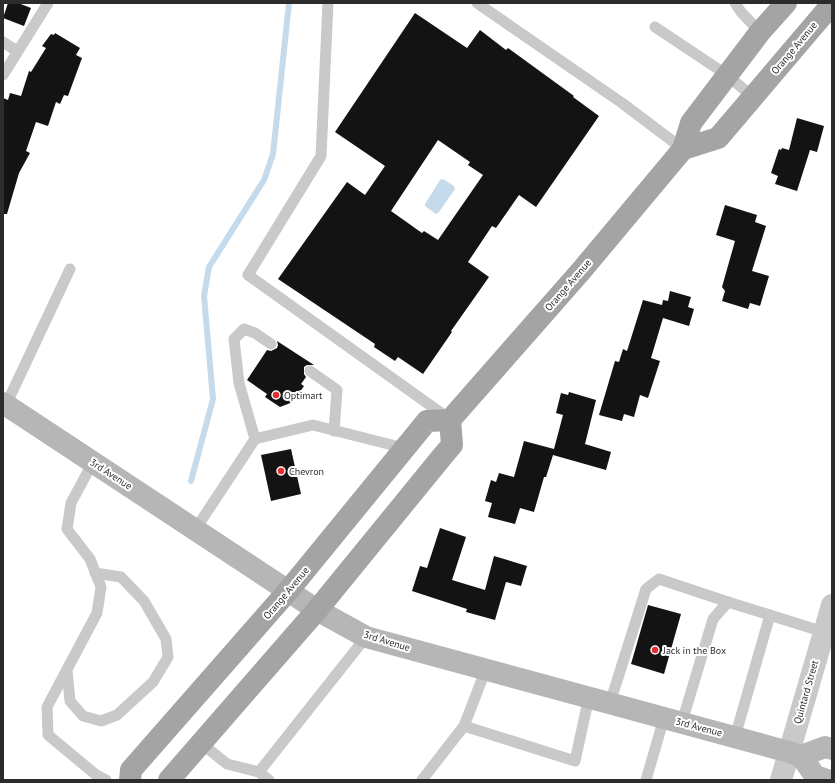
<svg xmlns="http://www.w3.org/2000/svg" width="835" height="783" font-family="'PT Sans',sans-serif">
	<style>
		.water { fill: #c5daeb }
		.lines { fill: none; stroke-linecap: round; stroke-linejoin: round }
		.stream { stroke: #c5daeb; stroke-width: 6 }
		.building { fill: #131313; fill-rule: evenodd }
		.service { stroke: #c9c9c9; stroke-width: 11 }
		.tertiary { stroke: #c9c9c9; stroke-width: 22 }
		.secondary { stroke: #b6b6b6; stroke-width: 22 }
		.primary { stroke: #a4a4a4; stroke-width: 22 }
		.poi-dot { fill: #e52d32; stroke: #fff; stroke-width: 1.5 }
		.labels { text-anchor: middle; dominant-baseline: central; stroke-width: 4; stroke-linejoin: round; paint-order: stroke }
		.street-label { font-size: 10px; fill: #2c2c2c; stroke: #fff }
		.poi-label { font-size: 10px; fill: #2c2c2c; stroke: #fff; text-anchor: start }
	</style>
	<rect width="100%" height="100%" fill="#fff"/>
	<path class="water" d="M443,179l11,7 1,3 -16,23 -3,2 -11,-8v-2l15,-24z"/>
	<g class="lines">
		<path class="stream" d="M191,481l22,-82 -9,-103 5,-29 55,-87 9,-26 16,-151"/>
	</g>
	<g class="building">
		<path d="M8,3h10l13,5 -7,18 -21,-8z"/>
		<path d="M415,13l52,35 13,-18 26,20 2,-2 66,48 -1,1 26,19 -63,91 -17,-12 -23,33 -4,-2 -24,36 21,15 -38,54 1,1 -29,42 -25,-17 -3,4 -21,-14 1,-3 -97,-65 69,-97 18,13 20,-29 -50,-34zM438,140l32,22 -2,3 15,10 -45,65 -14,-9 -2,2 -31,-22z"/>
		<path d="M55,33l25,15 -4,7 6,3 -14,38 -4,-1 -4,9 -4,-2 -8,24 -12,-4 -10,29 4,2 -11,20 -12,41h-4v-116l5,2 2,-7 11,3 8,-25 2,1 15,-24 -4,-2 9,-12 3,1z"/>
		<path d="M797,118l27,8 -7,26 -7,-2 -13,41 -22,-7 3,-8 -7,-3 8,-24 2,1 1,-2 7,2z"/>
		<path d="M725,205l32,10 -2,7 11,4 -14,45 17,5 -9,30 -10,-3 -2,6 -26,-8 3,-10 -3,-4 13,-46 -19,-6z"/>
		<path d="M670,291l21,6 -3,10 6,2 -5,17 -26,-8 -12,40 9,3 -12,37 -8,-3 -6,22 -10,-3 -2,7 -23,-6 16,-54 4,1 4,-13 4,2 16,-51 19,5 1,-5 5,1z"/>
		<path d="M277,341l37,24h-7l-3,2v7l2,3 -5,7 3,2 -11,16 -13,5 -15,-10 2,-3 -20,-14 20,-30 4,1 6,-3 1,-3z"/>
		<path d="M569,392l27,8 -11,44 26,8 -5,18 -53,-15 -7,22h-2l-10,35 -14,-4 -5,16 -27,-7 4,-14 -7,-2 6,-21 5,2 3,-9 15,4 10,-36 30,8 9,-34 -7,-2 5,-20 7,2z"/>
		<path d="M291,449l10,45 -30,7 -10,-46z"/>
		<path d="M440,528l26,9 -14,43 33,10 9,-34 33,10 -6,20 -15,-4 -11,38 -29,-8 1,-3 -55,-18 8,-25 7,2z"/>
		<path d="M648,605l33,9 -17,60 -33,-10z"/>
	</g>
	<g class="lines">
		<g class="service">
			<path d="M328,3l-7,153 -73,119 200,143"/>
			<path d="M477,3l145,100 61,46"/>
			<path d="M735,3l6,9 19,20"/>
			<path d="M655,27l72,48 26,22"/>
			<path d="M3,42l14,9"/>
			<path d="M3,75l45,-72"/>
			<path d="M310,371l27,19 -3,41"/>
			<path d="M6,405l64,-136"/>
			<path d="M255,439l-16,-56 -5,-44 10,-10 11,4 16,11"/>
			<path d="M93,462l-22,41 -4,26 23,30 11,28 -4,26 -50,94 1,28 47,39 11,6"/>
			<path d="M195,530l60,-91 58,-14 91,23"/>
			<path d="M67,671l3,30 13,15 18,5 16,-6 36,-33 15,-25 -2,-18 -22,-38 -23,-24 -26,-4"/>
			<path d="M610,703l36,-114 13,-10 69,23"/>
			<path d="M682,722l31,-103 15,-17 96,30"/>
			<path d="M464,726l111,35 14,-64"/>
			<path d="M735,737l35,-122"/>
			<path d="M201,743l26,21 32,8"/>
			<path d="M269,780l-10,-8 107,-135"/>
			<path d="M422,780l42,-54 22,-57"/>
			<path d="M646,780l18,-62"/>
		</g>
		<path class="tertiary" d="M781,780l51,-175"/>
		<g class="secondary">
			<path d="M3,403l314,207 49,27 423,115 12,4 14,20 12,4"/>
			<path d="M801,756l24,-9 7,2"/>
		</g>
		<g class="primary">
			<path d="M683,149l35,-11 114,-134"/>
			<path d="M130,780l1,-10 157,-179 139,-170 23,-1"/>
			<path d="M169,780l148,-170 124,-152 11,-13 -2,-25 131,-149 102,-122 8,-26 69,-91 26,-29"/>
		</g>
	</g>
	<g class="poi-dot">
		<circle cx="276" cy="395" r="4"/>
		<circle cx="281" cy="471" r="4"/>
		<circle cx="655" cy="650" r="4"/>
	</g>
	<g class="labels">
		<g class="street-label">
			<text transform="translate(794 48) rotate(-50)">Orange Avenue</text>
			<text transform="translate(568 285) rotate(-49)">Orange Avenue</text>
			<text transform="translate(111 474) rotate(33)">3rd Avenue</text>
			<text transform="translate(286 593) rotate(-50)">Orange Avenue</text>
			<text transform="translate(387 641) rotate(17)">3rd Avenue</text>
			<text transform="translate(806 692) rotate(-74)">Quintard Street</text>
			<text transform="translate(699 727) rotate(15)">3rd Avenue</text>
		</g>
		<g class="poi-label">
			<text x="284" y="395">Optimart</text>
			<text x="289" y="471">Chevron</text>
			<text x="663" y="650">Jack in the Box</text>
		</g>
	</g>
	<rect width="835" height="783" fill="none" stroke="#2c2c2c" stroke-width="8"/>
</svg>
